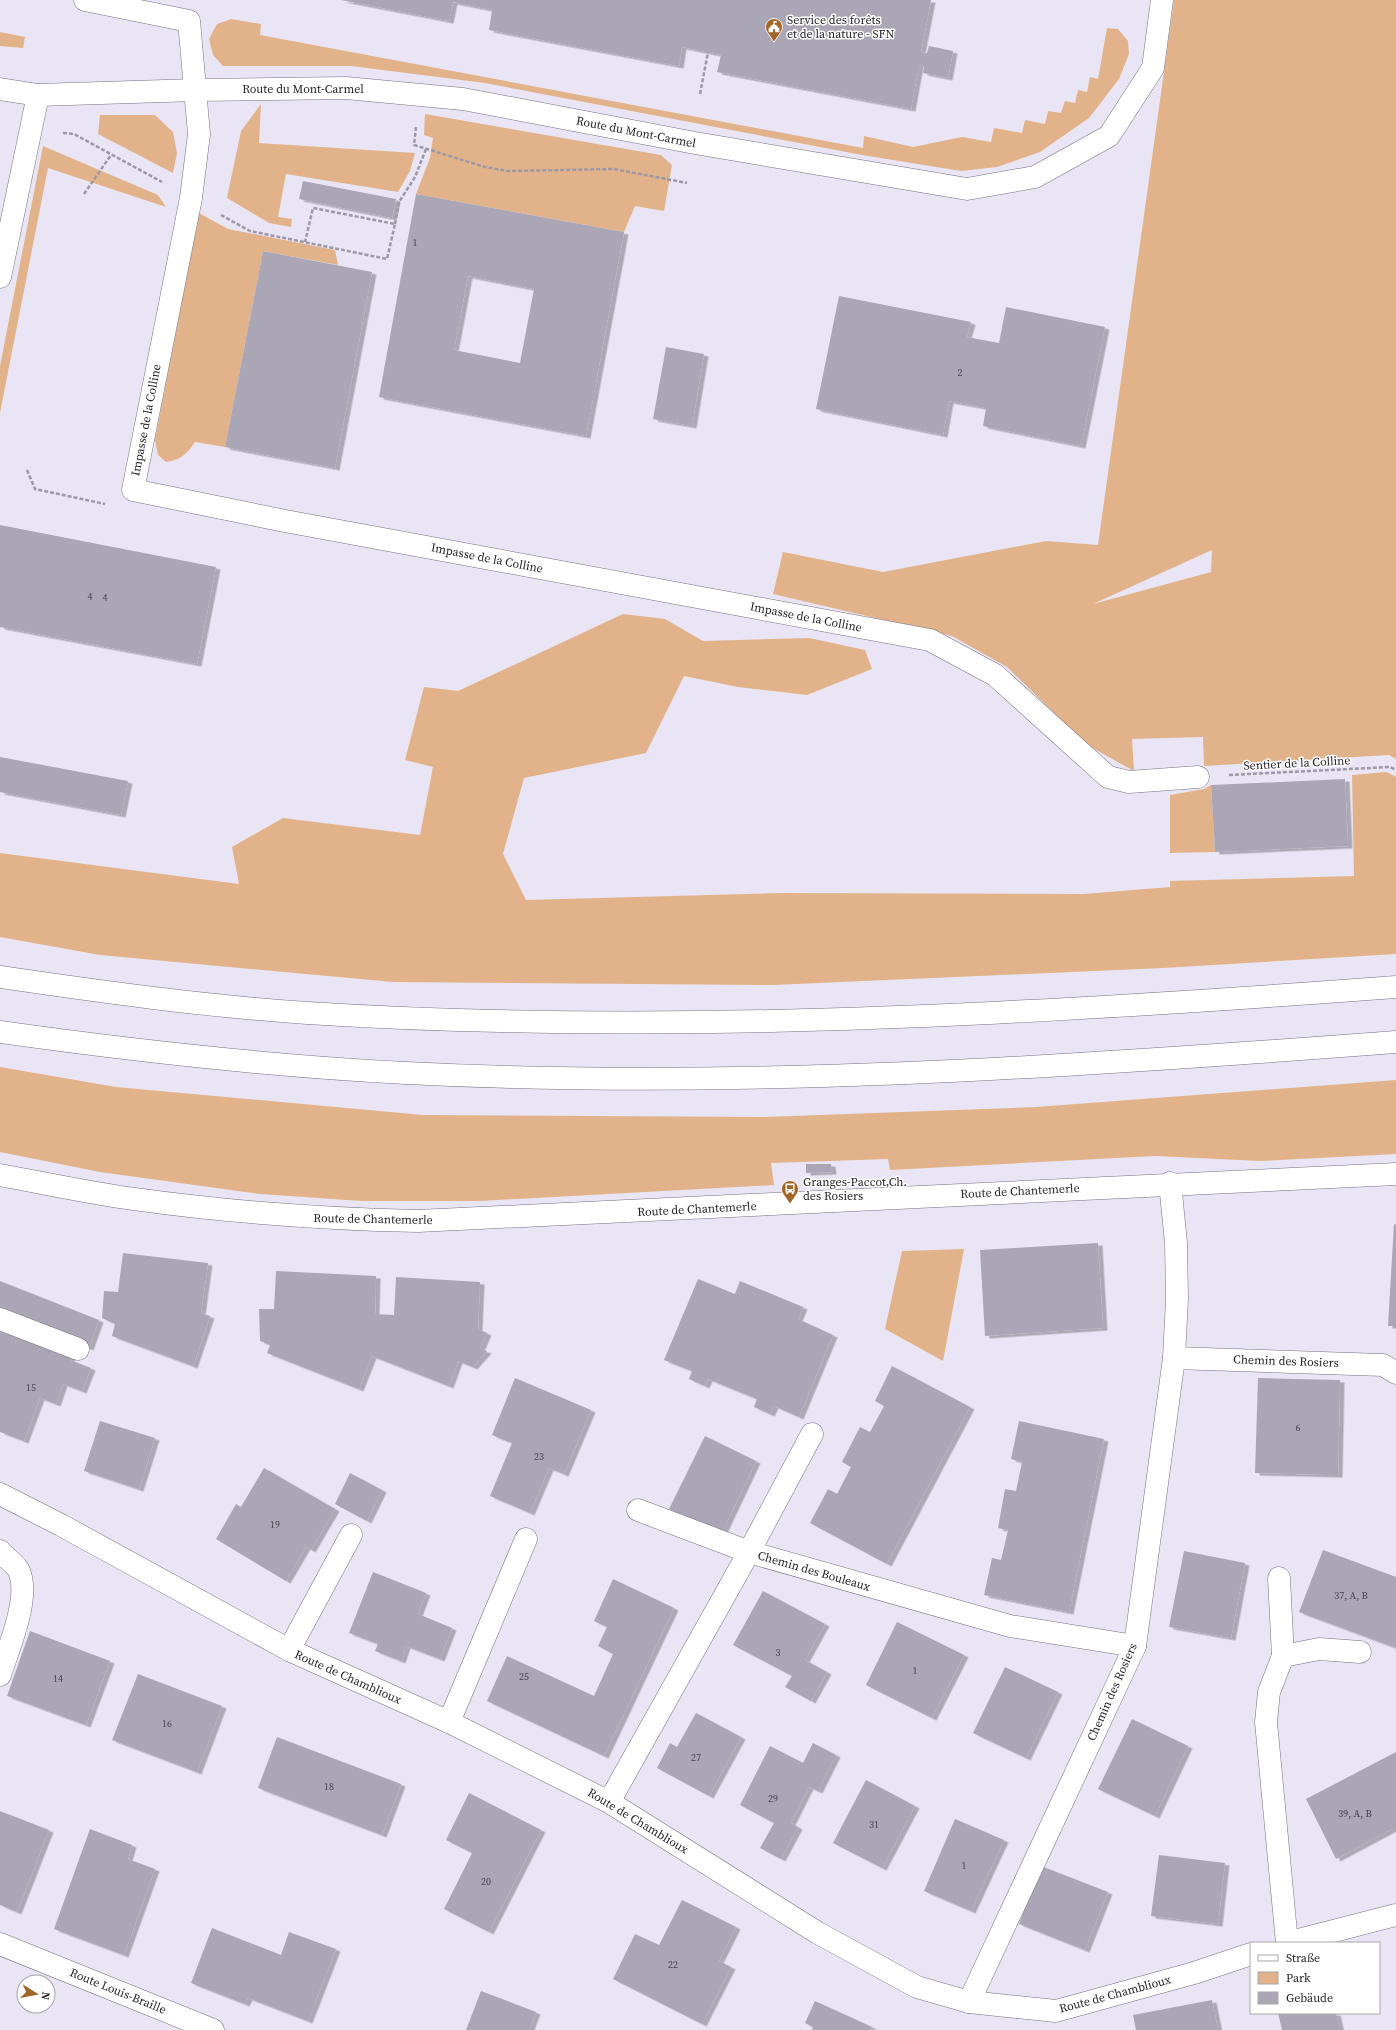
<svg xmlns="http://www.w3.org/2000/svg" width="1396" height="2030" font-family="'Source Serif 4',serif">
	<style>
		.green { fill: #e2b38a; fill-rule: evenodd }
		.building { fill: #aba6b5; fill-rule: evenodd; filter: url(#shadow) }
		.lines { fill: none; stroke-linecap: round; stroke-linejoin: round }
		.lane-casing { stroke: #76717f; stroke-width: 23 }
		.street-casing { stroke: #76717f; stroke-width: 23 }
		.secondary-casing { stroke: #76717f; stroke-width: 23 }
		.highway-casing { stroke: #76717f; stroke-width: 23 }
		.path { stroke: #9c98a4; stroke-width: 2.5; stroke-dasharray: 4 2; stroke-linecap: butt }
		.lane { stroke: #fff; stroke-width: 22 }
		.street { stroke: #fff; stroke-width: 22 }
		.secondary { stroke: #fff; stroke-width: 22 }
		.highway { stroke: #fff; stroke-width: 22 }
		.labels { text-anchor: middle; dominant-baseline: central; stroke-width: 3; stroke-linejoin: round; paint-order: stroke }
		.number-label { font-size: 10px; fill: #46444c }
		.poi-label { font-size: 12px; fill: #252329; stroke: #fff; text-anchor: start }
		.street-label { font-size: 12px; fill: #252329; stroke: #fff }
	</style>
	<defs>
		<filter id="shadow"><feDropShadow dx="4.5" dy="2.5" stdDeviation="0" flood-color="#0004"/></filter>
	</defs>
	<rect width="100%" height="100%" fill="#eae5f4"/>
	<g class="green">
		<path d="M1174,0h222v759l-7,-4 -185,11 -1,-29 -71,2 2,32 -47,-26 -80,-78 -55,-31 -179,-42 10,-42 100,20 163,-31 52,4zM1212,550l-1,22 -118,32z"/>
		<path d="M231,19l30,5 -1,11 603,113 1,-12 49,11 49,-10 29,5 3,-14 28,5 3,-13 20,4 3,-13 13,2 4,-12 10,2 3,-13 9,2 3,-15 8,2 9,-51 11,1 10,12 1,13 -10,25 -30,39 -49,34 -43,15 -36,4 -99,-16 -377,-72 -134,-17h-128l-10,-11 -4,-16 8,-15z"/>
		<path d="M0,32l25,5 -2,11 -23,-2z"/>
		<path d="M261,104l-2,39 156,10 -5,18 -12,21 -112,-18 -8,43 14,2 -1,8 -22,-4 -42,-25 14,-67z"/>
		<path d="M425,114l236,41 11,10 -8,46 -29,-5 -11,26 -208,-38 14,-36 3,-20 -9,-3z"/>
		<path d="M100,115h55l18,17 4,21 -4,20 -75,-39z"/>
		<path d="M43,146l115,49 8,12 -118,-39 -48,245v-47z"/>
		<path d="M199,213l29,16 107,21 3,15 -75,-14 -38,196 -30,-5c-8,12 -14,18 -29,20l-8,-7 -3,-15z"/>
		<path d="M623,614l42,5 38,22 106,-3 56,12 7,19 -65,26 -69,-8 -54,-11 -38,77 -122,25 -21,76 23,46 254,-7 304,1 86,-7v-6l184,-5 -2,-101 35,-3 9,5v177l-233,14 -390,17 -380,-3 -293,-27 -100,-18v-84l239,31 -7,-37 51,-29 137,17 13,-68 -28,-7 19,-73 34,4z"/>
		<path d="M1211,785l4,67 -45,1v-58l34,-6z"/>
		<path d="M0,1067l116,20 307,28 342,2 271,-10 360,-27v74l-136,7 -105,-5 -265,14 -2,-11 -117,4 3,22 -294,16h-119l-101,-7 -160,-22 -100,-20z"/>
		<path d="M964,1249l-21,112 -58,-32 17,-78z"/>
	</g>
	<g class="building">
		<path d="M341,0h590l-10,52 6,1 2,-7 24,5 -5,27 -25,-5 1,-7 -5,-1 -8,44 -194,-37 4,-17 -39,-8 -3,19 -190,-36 3,-20 -39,-8 -4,19z"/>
		<path d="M303,181l93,18 -4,19 -93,-19z"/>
		<path d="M416,194l208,38 -38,204 -207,-39zM468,276l66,13 -14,74 -66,-13z"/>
		<path d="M263,251l109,21 -37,196 -110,-21z"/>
		<path d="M839,296l132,26 -4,15 32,6 7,-36 99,20 -24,119 -98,-20 3,-18 -37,-7 -6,34 -127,-26z"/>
		<path d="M666,347l38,7 -12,72 -39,-7z"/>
		<path d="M0,525l216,42 -19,97 -197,-37z"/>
		<path d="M0,757l128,24 -7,34 -121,-23z"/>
		<path d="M1345,779l3,67 -133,6 -4,-67z"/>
		<path d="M806,1164h25l1,8 -26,1z"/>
		<path d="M1394,1224l2,1v101h-8z"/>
		<path d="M1098,1243l5,85 -118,8 -5,-86z"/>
		<path d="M123,1253l85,10 -7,50 9,3 -17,50 -81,-30 3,-12 -13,-6 2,-27 14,1z"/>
		<path d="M276,1271l100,5 -1,38 19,1 2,-38 84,5 -2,47 9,4 -7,16 7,2 -14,16 -15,-6 -9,25 -77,-30 -13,33 -92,-36 3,-8 -10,-4 -1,-32h15z"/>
		<path d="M698,1279l37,15 5,-13 63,26 -5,12 35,16 -34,82 -25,-11 -4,8 -16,-7 3,-8 -49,-20 -3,7 -16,-7 3,-8 -28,-11z"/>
		<path d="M0,1281l99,39 -10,28 -89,-34z"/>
		<path d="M0,1328l72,27 -2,5 21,8 -9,23 -19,-7 -7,20 -16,-6 -16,43 -24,-9z"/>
		<path d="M892,1366l78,41 -83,157 -77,-41 18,-34 9,5 14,-27 -9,-5 18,-35 10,5 14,-26 -9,-5z"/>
		<path d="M515,1378l76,32 -27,64 -15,-6 -19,45 -40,-17 22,-53 -20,-8z"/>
		<path d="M1258,1378l82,2 -2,95 -83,-2z"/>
		<path d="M100,1421l55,17 -16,51 -55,-18z"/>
		<path d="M1019,1421l85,18 -35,173 -85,-17 8,-37 9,2 7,-30 -10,-2 7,-39 11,2 6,-29 -11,-3z"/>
		<path d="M705,1436l51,25 -35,74 -52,-26z"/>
		<path d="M264,1468l71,41 -24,41 -5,-3 -20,34 -70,-42 20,-35 5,3z"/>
		<path d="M350,1473l32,17 -15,31 -32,-17z"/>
		<path d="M1323,1550l73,27v71l-97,-36z"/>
		<path d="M1184,1551l61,12 -14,75 -62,-11z"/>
		<path d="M373,1572l53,21 -8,21 34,14 -12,31 -34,-13 -5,15 -26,-10 3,-7 -29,-11z"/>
		<path d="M613,1579l61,29 -70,148 -117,-55 20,-45 87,40 19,-42 -15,-8 9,-19 -13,-6z"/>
		<path d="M763,1591l62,33 -20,36 22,12 -16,29 -26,-14 7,-11 -59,-31z"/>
		<path d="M897,1622l67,33 -32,63 -66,-33z"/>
		<path d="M30,1631l80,30 -24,64 -79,-29z"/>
		<path d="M1005,1667l53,25 -32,66 -53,-25z"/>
		<path d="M138,1674l84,32 -25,66 -85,-32z"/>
		<path d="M696,1713l45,24 -32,59 -52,-28 13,-25 7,4z"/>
		<path d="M1132,1719l56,27 -33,70 -57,-27z"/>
		<path d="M277,1737l124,47 -19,51 -124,-47z"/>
		<path d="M813,1743l23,12 -18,36 -9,-4 -18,36 7,4 -17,32 -21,-11 14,-25 -34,-18 30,-59 33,17z"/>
		<path d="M1396,1752v75l-60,32 -30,-60z"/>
		<path d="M866,1780l49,26 -33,62 -49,-25z"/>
		<path d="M469,1793l72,37 -52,102 -45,-23 28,-56 -26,-13z"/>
		<path d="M0,1811l49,19 -32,82 -17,-7z"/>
		<path d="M955,1819l49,21 -33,71 -47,-20z"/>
		<path d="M90,1829l42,16 -4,14 27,10 -31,86 -70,-26z"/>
		<path d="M1159,1855l66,8 -7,61 -67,-8z"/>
		<path d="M1041,1866l67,26 -23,58 -66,-26z"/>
		<path d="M682,1900l54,27 -17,34 12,6 -29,57 -89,-45 22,-45 24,11z"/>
		<path d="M212,1928l69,27 8,-23 47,17 -28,72 -60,-23 -3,6 -54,-21z"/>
		<path d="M481,1991l55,21 -7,18h-63z"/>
		<path d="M1212,2000l6,30h-82l-3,-15z"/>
		<path d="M815,2001l57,26 -2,3h-58l1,-3 -8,-4z"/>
		<path d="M1278,2013h58l4,17h-58z"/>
	</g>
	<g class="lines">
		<defs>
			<g id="lane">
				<path d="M0,1319l78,30"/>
				<path d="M1174,1358l209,7 13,8"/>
				<path d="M0,1551c5,6 14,12 18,18 14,26 -10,80 -18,106"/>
				<path d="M1279,1578l4,78"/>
				<path d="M289,1650l62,-115"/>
				<path d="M1287,1943l-21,-221 3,-30 14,-36 36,-7 41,3"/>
			</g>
			<g id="street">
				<path d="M85,0l104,21 10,113 -8,64 -58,292 152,31 645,119 65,35 113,102 21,5 69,-5"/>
				<path d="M0,89l38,6 158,-5 150,-2 117,11 232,44 272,46 68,-12 74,-41 44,-68 9,-68"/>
				<path d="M0,277l38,-182"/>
				<path d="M0,1494l61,31 228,125 160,72 160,80 209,131 99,54 52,15 87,9 138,-38 57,-19"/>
				<path d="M638,1510l111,42 63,-118"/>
				<path d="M449,1722l77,-183"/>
				<path d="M609,1802l140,-250 261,74 125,20"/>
				<path d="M1287,1943l109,-28"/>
				<path d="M0,1944l213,86"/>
				<path d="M969,2002l166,-356 39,-288 3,-59 -1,-56 -6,-60"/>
			</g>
			<path id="secondary" d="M0,1175c44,8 89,18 134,24 94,13 189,20 284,22l978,-47"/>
			<g id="highway">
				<path d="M0,977c102,15 204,29 307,36 363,23 727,1 1089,-26"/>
				<path d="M0,1032c135,19 270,34 406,41 330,17 661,-6 990,-31"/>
			</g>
		</defs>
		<use href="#lane" class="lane-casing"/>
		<use href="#street" class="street-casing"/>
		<use href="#secondary" class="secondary-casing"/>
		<use href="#highway" class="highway-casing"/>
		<g class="path">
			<path d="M700,94l8,-42"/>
			<path d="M416,127l-2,18 71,22 23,4 106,-2 73,14"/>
			<path d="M63,133l11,1 88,48"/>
			<path d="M84,194l27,-39"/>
			<path d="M221,215l29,16 137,28 8,-35 -82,-16 -8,34"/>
			<path d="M395,224l4,-22 16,-25 11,-28"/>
			<path d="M27,470l8,19 70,15"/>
			<path d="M1229,775l161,-8 6,3"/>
		</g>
		<use href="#lane" class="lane"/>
		<use href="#street" class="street"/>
		<use href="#secondary" class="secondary"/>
		<use href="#highway" class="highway"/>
	</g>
	<defs>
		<symbol id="civic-pin" viewBox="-11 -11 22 30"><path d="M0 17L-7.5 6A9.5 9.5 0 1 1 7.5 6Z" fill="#a16528" stroke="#fff"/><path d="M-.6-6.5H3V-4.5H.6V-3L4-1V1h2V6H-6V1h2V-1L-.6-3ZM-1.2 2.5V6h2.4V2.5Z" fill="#fff"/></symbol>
		<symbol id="bus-pin" viewBox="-11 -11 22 30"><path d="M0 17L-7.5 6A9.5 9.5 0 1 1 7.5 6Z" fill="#a16528" stroke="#fff"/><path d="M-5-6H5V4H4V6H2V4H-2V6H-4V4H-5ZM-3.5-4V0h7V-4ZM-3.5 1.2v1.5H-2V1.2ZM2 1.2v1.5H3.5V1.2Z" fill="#fff"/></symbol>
	</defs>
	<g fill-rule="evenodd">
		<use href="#civic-pin" x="764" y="17" width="20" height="27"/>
		<use href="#bus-pin" x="780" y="1179" width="20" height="27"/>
	</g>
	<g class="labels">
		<g class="number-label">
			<text x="415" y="242">1</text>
			<text x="960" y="372">2</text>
			<text x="90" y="596">4</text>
			<text x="105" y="597">4</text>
			<text x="31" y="1387">15</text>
			<text x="1298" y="1427">6</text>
			<text x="539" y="1456">23</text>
			<text x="275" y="1524">19</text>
			<text x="1351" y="1595">37, A, B</text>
			<text x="778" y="1652">3</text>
			<text x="915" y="1670">1</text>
			<text x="524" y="1676">25</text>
			<text x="58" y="1678">14</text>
			<text x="167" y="1723">16</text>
			<text x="696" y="1757">27</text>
			<text x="329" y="1786">18</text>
			<text x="773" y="1798">29</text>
			<text x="1355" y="1813">39, A, B</text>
			<text x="874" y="1824">31</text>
			<text x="964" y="1865">1</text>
			<text x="486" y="1881">20</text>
			<text x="673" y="1964">22</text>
		</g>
		<g class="poi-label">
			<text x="787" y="20">Service des forêts<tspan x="787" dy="14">et de la nature - SFN</tspan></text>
			<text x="803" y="1182">Granges-Paccot,Ch.<tspan x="803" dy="14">des Rosiers</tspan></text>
		</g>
		<g class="street-label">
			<text x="303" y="89">Route du Mont-Carmel</text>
			<text transform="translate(636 132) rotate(11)">Route du Mont-Carmel</text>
			<text transform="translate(146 420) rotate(-79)">Impasse de la Colline</text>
			<text transform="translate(487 558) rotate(11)">Impasse de la Colline</text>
			<text transform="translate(806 617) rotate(11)">Impasse de la Colline</text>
			<text transform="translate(1297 763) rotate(-3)">Sentier de la Colline</text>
			<text transform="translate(1020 1191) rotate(-3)">Route de Chantemerle</text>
			<text transform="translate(697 1209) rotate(-3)">Route de Chantemerle</text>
			<text transform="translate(373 1219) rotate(1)">Route de Chantemerle</text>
			<text transform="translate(1286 1361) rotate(2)">Chemin des Rosiers</text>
			<text transform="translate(814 1571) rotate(16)">Chemin des Bouleaux</text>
			<text transform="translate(348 1677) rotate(24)">Route de Chamblioux</text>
			<text transform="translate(1112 1692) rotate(-66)">Chemin des Rosiers</text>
			<text transform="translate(638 1821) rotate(31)">Route de Chamblioux</text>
			<text transform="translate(118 1991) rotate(22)">Route Louis-Braille</text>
			<text transform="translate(1115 1994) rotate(-15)">Route de Chamblioux</text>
		</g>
	</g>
	<rect x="1250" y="1942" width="130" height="72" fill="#ffffff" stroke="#a8a7a9"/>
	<rect x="1258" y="1955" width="20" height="6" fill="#ffffff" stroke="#a8a7a9"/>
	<text x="1286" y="1962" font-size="12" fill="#252329">Straße</text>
	<rect x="1258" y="1972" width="20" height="12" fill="#e2b38a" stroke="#a8a7a9"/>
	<text x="1286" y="1982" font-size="12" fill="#252329">Park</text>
	<rect x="1258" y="1992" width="20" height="12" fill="#aba6b5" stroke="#a8a7a9"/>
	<text x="1286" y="2002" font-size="12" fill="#252329">Gebäude</text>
	<g transform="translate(36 1994) rotate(101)"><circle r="19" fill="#ffffff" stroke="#a8a7a9"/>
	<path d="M0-3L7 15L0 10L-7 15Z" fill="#a16528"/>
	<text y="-6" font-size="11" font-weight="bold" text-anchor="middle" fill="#252329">N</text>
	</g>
</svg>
